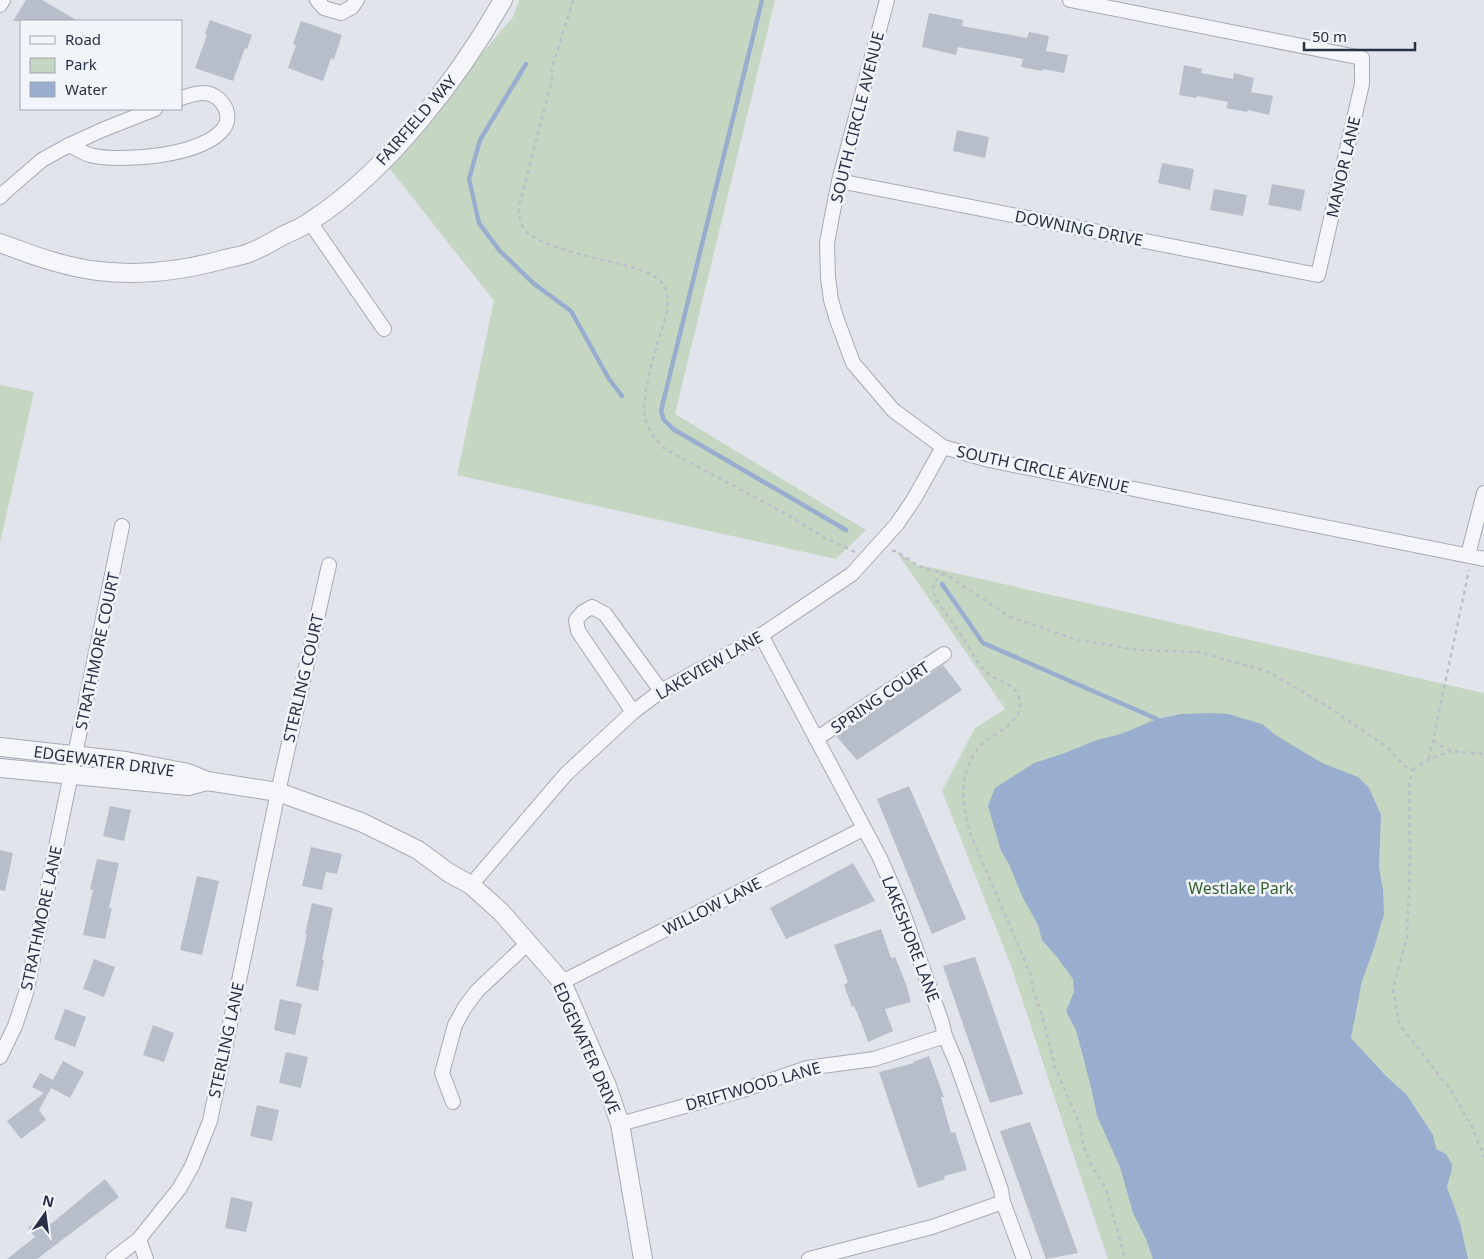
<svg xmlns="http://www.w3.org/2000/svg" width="1484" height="1259" font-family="'Noto Sans',sans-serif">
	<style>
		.green { fill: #c5d6c2 }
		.water { fill: #99aece }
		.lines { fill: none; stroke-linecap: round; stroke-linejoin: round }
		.stream { stroke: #99aece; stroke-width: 4.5 }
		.building { fill: #b8bdca }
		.minor-casing { stroke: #a6aab6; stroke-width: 16 }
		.tertiary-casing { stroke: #a6aab6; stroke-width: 20 }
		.path { stroke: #bcbfc7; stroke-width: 2.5; stroke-dasharray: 4 4; stroke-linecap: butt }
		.minor { stroke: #f5f6f9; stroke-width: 14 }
		.tertiary { stroke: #f5f6f9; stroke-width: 18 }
		.labels { text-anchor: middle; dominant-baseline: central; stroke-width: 5; stroke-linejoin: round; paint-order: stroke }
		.street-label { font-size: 16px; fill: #283045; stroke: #f1f4f8 }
		.park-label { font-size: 16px; fill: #386234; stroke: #f1f4f8 }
	</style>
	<rect width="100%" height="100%" fill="#e1e4eb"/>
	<g class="green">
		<path d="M519,0h256l-100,414 191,116 -30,29 -379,-84 37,-174 -107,-136 126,-148z"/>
		<path d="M0,385l34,7 -34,151z"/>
		<path d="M896,551l19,13 569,129v566h-376l-98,-296 -68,-172 33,-63 30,-19z"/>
	</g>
	<path class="water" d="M1212,713l16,1 34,10 15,12 45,27 36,14 11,11 12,27 -2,53 4,21 1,25 -10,34 -12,33 -11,57 35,38 20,18 27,41 3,14 10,5 6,10v5l-5,18 13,36 8,36h-315l-7,-20 -13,-26 -13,-46 -23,-51 -6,-29 -15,-57 -10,-19 8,-19 -1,-13 -16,-22 -15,-17 -4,-15 -16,-29 -13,-32 -8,-13 -13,-45 7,-18 39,-25 28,-9 35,-14 24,-6 36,-15 24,-5z"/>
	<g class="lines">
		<g class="stream">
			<path d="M762,0l-101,411 3,9 9,9 173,101"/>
			<path d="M526,64l-46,76 -11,39 10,44 20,27 34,33 38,28 38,68 13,17"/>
			<path d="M942,584l41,59 174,76 2,4"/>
		</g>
	</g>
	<g class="building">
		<path d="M26,0h16l36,21h-65z"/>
		<path d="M929,13l34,7 -1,6 65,12 2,-6 20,4 -3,15 22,4 -4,18 -21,-4 -1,2 -21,-4 2,-8 -65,-12 -2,8 -34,-8z"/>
		<path d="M210,20l42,15 -5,14 -2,-1 -12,33 -38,-13 12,-33 -2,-1z"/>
		<path d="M301,21l41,14 -8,24 -3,-1 -8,23 -35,-13 8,-23 -3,-1z"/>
		<path d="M1184,65l18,4 -1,4 32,6 1,-6 20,5 -3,14 22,4 -4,19 -21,-5 -1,2 -21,-4 2,-6 -31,-6 -1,2 -17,-3z"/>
		<path d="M957,130l32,7 -4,21 -32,-7z"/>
		<path d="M1162,163l32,6 -4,21 -32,-7z"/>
		<path d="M1272,184l33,6 -4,21 -33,-6z"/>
		<path d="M1214,189l33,6 -4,21 -33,-6z"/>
		<path d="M943,665l19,25 -105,70 -21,-24z"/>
		<path d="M909,786l57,133 -34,15 -55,-135z"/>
		<path d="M110,806l21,4 -7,31 -21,-5z"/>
		<path d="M311,847l31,7 -5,20 -11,-2 -4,18 -20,-4z"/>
		<path d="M0,850l13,3 -8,38 -5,-1z"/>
		<path d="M97,859l22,4 -10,45h3l-7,31 -22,-4 10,-45 -3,-1z"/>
		<path d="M853,863l22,38 -89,38 -16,-31z"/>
		<path d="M197,876l22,5 -17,74 -22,-5z"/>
		<path d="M312,903l21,5 -11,52h2l-6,31 -22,-5 11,-52h-2z"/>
		<path d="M881,929l10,29 4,-1 11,27 5,18 -26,7 8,22 -25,11 -7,-20 -7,-16 -2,1 -8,-22 4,-3 -14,-37z"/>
		<path d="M975,957l48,137 -33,9 -47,-137z"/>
		<path d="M94,959l21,8 -11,30 -21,-8z"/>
		<path d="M280,999l22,5 -7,31 -21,-5z"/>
		<path d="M65,1009l21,8 -11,30 -21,-8z"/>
		<path d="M153,1025l21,8 -10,29 -21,-7z"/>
		<path d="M286,1052l22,5 -7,31 -22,-5z"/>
		<path d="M929,1056l15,41h-3l10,36 4,-1 12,38 -23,6 1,3 -27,9 -39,-116 35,-9 -1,-1z"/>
		<path d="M63,1061l21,11 -14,26 -19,-10 -12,22 7,10 -25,19 -14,-18 37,-28 -12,-6 8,-14 13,7z"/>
		<path d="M257,1105l22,5 -7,31 -22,-5z"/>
		<path d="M1030,1122l48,131 -32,6 -46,-128z"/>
		<path d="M105,1179l14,18 -82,62h-30l28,-22 -7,-9 16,-12 7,8z"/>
		<path d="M231,1197l22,5 -7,30 -21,-4z"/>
	</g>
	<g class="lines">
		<defs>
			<g id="minor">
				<path d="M317,0l7,8 17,5 11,-6 5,-7"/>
				<path d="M887,0l-48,181 -7,35 -5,27 1,35 3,22 6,20 16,43 40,47 50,37 46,13 495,99"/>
				<path d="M0,5l3,-5"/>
				<path d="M69,145c7,3 14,8 21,10 31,8 114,1 134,-27 10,-15 -4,-35 -21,-35 -7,0 -15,3 -22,5"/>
				<path d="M839,181l479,94 44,-191v-26l-292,-58"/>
				<path d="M0,197l6,-6 36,-31 27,-15 33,-15 53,-21"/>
				<path d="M310,222l74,107"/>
				<path d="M1468,555l16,-62"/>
				<path d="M761,635l119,223 20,46 42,119 3,13 12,28 44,126 2,12 21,57"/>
				<path d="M633,712l-55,-81 -2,-11 7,-8 9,-5 13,7 56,77"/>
				<path d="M816,739l128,-85"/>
				<path d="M471,885l95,-111 67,-62 28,-21 93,-51 98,-66 45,-50 17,-25 29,-52"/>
				<path d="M562,982l301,-153"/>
				<path d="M0,1057l15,-31 11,-33 96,-467"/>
				<path d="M453,1102l-11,-29 13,-48 10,-18 12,-16 51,-48"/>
				<path d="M620,1124l123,-34 64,-22 67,-9 71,-23"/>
				<path d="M139,1239l7,20"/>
				<path d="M113,1259l26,-20 40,-50 13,-23 18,-45 68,-329 51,-227"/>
				<path d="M809,1259l123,-32 71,-25"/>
			</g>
			<g id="tertiary">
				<path d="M0,243c32,12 64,24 98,28 43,5 85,0 127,-12 8,-2 18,-3 26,-7 11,-4 22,-11 33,-17 9,-4 19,-8 27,-14 77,-50 147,-142 192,-221"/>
				<path d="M0,747l126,14 62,12 19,8 71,11 83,30 57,28 31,23 22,12 30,27 61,70 45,104 13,38 23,135"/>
				<path d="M0,768l188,18 19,-5"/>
			</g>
		</defs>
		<use href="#minor" class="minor-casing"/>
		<use href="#tertiary" class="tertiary-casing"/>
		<g class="path">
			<path d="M573,0l-21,68v12l-32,122c-2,11 -1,24 9,32 17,14 75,26 99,32 11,4 26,7 34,17 7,8 6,19 5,29 -7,25 -29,86 -21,109 3,11 11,20 19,28l121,65 38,23 31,15"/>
			<path d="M892,551h4l19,13 11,5 18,4 64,43 66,23 64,11 61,2 70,20 58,34 60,41 19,20 7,3 -4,12 1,76 -3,79 -14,52 6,35 54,69 20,36 11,28"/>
			<path d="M944,573l-7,6 -4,8 2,11c9,13 19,27 28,40 8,13 15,28 27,37 10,7 28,10 30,26 3,25 -31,32 -43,49 -19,26 -15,55 -7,83l60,140 3,16 12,37 10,41 25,58 4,22 6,15 16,27 19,70"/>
			<path d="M1434,740c13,14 32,12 50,14"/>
			<path d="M1429,759l40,-189"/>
			<path d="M1413,770l16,-11 22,-8"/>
		</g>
		<use href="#minor" class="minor"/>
		<use href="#tertiary" class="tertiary"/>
	</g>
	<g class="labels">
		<g class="street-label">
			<text transform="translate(857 117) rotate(-76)">SOUTH CIRCLE AVENUE</text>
			<text transform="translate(416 120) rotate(-49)">FAIRFIELD WAY</text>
			<text transform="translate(1343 167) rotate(-77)">MANOR LANE</text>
			<text transform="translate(1079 228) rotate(11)">DOWNING DRIVE</text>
			<text transform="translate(1043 469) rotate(12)">SOUTH CIRCLE AVENUE</text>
			<text transform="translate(97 651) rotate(-78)">STRATHMORE COURT</text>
			<text transform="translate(709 665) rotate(-30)">LAKEVIEW LANE</text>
			<text transform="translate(303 678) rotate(-77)">STERLING COURT</text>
			<text transform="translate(880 697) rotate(-34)">SPRING COURT</text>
			<text transform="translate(104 761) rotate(8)">EDGEWATER DRIVE</text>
			<text transform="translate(712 906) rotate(-27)">WILLOW LANE</text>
			<text transform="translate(41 918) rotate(-78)">STRATHMORE LANE</text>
			<text transform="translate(911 939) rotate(69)">LAKESHORE LANE</text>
			<text transform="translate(226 1040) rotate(-78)">STERLING LANE</text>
			<text transform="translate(587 1048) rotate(66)">EDGEWATER DRIVE</text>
			<text transform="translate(753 1086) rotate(-16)">DRIFTWOOD LANE</text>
		</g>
		<g class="park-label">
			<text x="1241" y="888">Westlake Park</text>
		</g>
	</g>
	<rect x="20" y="20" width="162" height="90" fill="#f1f4f8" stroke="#a1a6b0"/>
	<rect x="30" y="36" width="25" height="8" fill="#f5f6f9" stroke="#a1a6b0"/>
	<text x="65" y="45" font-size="15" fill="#283045">Road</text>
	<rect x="30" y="58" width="25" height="15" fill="#c5d6c2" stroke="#a1a6b0"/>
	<text x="65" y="70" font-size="15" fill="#283045">Park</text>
	<rect x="30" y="82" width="25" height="15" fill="#99aece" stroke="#a1a6b0"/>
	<text x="65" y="95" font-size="15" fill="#283045">Water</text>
	<g transform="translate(45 1214) rotate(14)" stroke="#f1f4f8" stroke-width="4" paint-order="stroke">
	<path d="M0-4L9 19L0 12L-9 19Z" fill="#283045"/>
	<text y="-8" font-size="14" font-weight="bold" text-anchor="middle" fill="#283045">N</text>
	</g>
	<path d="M1304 42v8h111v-8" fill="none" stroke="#283045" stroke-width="2.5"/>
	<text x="1312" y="42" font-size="15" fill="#283045" stroke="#f1f4f8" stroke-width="4" paint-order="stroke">50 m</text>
</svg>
